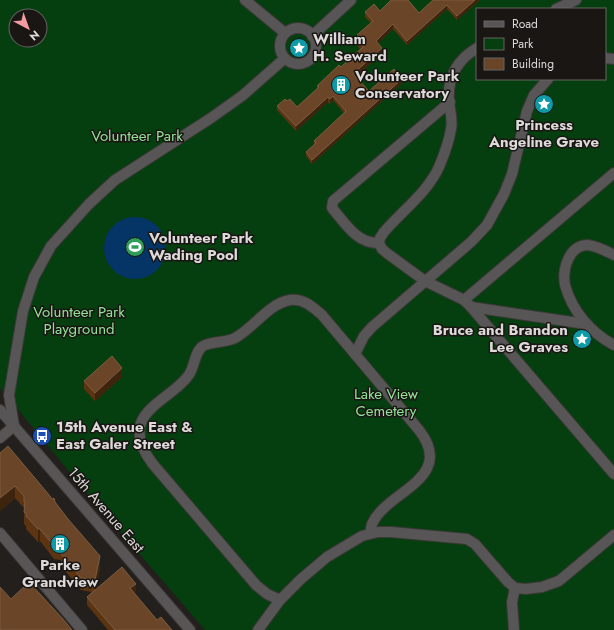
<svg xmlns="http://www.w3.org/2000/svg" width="614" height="630" font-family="Jost,sans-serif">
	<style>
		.green { fill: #053e0f; fill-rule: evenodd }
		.water { fill: #053466 }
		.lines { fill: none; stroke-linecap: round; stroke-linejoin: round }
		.minor-casing { stroke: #3c3937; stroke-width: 12 }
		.minor { stroke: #575556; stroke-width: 10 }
		.wall { fill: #5d3411 }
		.shaded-wall { fill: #3f240d }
		.building { fill: #6a4527; stroke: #7c5d42 }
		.labels { text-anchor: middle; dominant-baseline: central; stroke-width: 3; stroke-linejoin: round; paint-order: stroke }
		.poi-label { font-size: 15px; font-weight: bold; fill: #dddad9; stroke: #191614; text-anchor: start }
		.park-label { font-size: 15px; fill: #92e196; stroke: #191614 }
		.street-label { font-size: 15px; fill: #dddad9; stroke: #191614 }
	</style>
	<rect width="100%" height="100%" fill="#221f1d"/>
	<path class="green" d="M0,0h614v630h-409l-123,-143 -82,-99zM477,9h128v70h-128zM16,16h24v24h-24z"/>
	<circle class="water" cx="135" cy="248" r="31"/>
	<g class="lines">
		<defs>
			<g id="minor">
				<path d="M245,0l40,33"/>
				<path d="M556,9l20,-9"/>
				<circle cx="298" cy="46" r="18"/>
				<path d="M312,36l39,-36"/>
				<path d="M477,48c-20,12 -30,30 -28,54 1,9 4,18 2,27 -2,13 -7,26 -12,38 -12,26 -36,43 -55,65l-4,6 -1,5 3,6 6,5 37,27 39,19 7,7 143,167"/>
				<path d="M605,58l9,1"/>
				<path d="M379,243c-22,1 -34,-20 -47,-35l1,-7 117,-99"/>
				<path d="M614,255c-8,-4 -17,-9 -26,-10 -19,0 -26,24 -23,40 7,26 26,48 49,60"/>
				<path d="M464,300l150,-127"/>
				<path d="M471,307l115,17"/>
				<path d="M355,354l9,-18 8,-9 99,-85 16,-17 17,-31 8,-20 15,-63 7,-16 14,-16"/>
				<path d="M0,410l190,220"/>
				<path d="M14,426l-5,-31 14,-84 11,-34 17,-31 38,-42 26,-24 96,-62 31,-22 42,-37"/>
				<path d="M0,438l14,-12"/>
				<path d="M0,533l82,97"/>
				<path d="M280,600l-13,-6 -11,-9 -104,-122c-8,-11 -16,-26 -11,-40 6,-18 36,-31 47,-47 7,-8 6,-24 15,-30 9,-5 22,-3 32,-8 20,-11 33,-34 55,-38 13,-2 23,7 32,15l97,115c38,49 -33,61 -47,94 -1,3 -1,6 -2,9"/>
				<path d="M258,630l22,-30 21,-21 26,-22 35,-21 16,-4h13l76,7 8,5 33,38 7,6 11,1 16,-2 17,-6 55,-46"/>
				<path d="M514,630l-2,-28 3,-14"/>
			</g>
		</defs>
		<use href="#minor" class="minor-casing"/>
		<use href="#minor" class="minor"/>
	</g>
	<g class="wall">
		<path d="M433,0h47l-23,20 -10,-11 -40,36 -14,-16 -15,14 4,10 -26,24 13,14 33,-8 -90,81 -6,-8v-4l8,-7v-4l30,-28 -11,-13 -3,4 -2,-2 -32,29 -19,-21v-4l10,-5 10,6 20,-18v-3l24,-19 19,-18 -4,-5v-4l1,-2v-3l14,-12 -6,-6v-5l15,-1 39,2z"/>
		<path d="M122,377l-27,24 -11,-12v-8z"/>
		<path d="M0,453l55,49 45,66 -4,21 40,3 -2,1 23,27 15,10h-64l-21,-25v-8l5,-5 -11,-2 -20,-24v-6l-7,-1 -14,-18 -2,1 -12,-13v-3l-2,-2v-16l-9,-10 -15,13z"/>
	</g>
	<g class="shaded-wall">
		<path d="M475,0h5l-23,20v-4z"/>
		<path d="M447,5v4l-40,36v-4z"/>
		<path d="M393,24v5l-17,16v-4z"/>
		<path d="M382,48v5l-29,26v-5z"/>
		<path d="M402,79v4l-90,81v-4z"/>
		<path d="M333,96v4l-3,4v-5z"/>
		<path d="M328,97v5l-32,29v-5z"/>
		<path d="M122,368v9l-27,24v-8z"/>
		<path d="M15,486v12l-15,13v-13z"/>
		<path d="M38,529h2v12l-2,1z"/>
		<path d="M100,556v12l-5,25v-13z"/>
		<path d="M136,584v8l-6,5v-9z"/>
	</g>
	<g class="building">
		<path d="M391,0h17l11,13 14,-13h42l-18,16 -10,-11 -40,36 -14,-17 -17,17 6,7 -29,26 16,17 25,-22 8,10 -90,81 -6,-8 10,-9 -2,-2 32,-30 -13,-15 -3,3 -2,-2 -32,29 -19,-20 8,-7 2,2 3,-2 7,8 22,-20 -2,-1 22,-21 2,2 22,-20 -7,-7 3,-3 -2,-2 16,-14 -8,-9 9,-8 6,7z"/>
		<path d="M112,356l10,12 -27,25 -11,-12z"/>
		<path d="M8,446l42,50 2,3 2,-1 1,4 13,17 32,37 -5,24 -14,-2 -20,-24 1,-6 -8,-2 -14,-17h-2l-12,-13 1,-2 -3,-2 1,-10h-1v-6l-9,-10 -15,12v-45z"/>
		<path d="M122,567l14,17 -6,4 27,32 4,-3 11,13h-57l-28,-33z"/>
		<path d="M29,582l34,37 9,11h-72v-43l11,12z"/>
	</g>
	<defs>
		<symbol id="sight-disc" viewBox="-11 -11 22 22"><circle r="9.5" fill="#0f9aa8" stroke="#191614"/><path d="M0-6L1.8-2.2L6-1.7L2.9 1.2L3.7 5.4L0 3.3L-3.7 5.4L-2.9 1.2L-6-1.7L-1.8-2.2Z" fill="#fff"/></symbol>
		<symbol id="building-disc" viewBox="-11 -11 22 22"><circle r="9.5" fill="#0f9aa8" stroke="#191614"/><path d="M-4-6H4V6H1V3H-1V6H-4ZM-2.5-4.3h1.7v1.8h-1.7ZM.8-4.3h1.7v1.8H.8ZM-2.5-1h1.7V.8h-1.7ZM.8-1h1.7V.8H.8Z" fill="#fff"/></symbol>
		<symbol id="stadium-disc" viewBox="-11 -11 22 22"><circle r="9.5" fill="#2e9e5b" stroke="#191614"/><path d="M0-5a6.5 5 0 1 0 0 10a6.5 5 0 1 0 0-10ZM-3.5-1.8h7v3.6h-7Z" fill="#fff"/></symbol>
		<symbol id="bus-disc" viewBox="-11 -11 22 22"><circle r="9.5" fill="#1a4fb4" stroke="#191614"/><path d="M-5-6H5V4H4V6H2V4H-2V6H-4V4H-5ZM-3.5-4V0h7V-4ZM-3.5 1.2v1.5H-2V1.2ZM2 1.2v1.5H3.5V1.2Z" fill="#fff"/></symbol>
	</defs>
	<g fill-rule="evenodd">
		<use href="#sight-disc" x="288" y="37" width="22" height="22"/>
		<use href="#building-disc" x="330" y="74" width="22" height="22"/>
		<use href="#sight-disc" x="533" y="93" width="22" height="22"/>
		<use href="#stadium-disc" x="124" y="236" width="22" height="22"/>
		<use href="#sight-disc" x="571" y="328" width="22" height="22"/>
		<use href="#bus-disc" x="31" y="425" width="22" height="22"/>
		<use href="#building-disc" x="49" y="533" width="22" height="22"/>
	</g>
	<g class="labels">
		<g class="poi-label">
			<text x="313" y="39">William<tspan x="313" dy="17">H. Seward</tspan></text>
			<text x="355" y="76">Volunteer Park<tspan x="355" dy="17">Conservatory</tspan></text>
			<text x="544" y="125" text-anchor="middle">Princess<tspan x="544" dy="17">Angeline Grave</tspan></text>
			<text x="149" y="238">Volunteer Park<tspan x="149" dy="17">Wading Pool</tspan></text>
			<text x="568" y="330" text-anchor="end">Bruce and Brandon<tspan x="568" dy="17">Lee Graves</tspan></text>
			<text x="56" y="427">15th Avenue East &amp;<tspan x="56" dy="17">East Galer Street</tspan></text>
			<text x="60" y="565" text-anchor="middle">Parke<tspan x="60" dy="17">Grandview</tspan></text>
		</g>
		<g class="park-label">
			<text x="137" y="136">Volunteer Park</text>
			<text x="79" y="312">Volunteer Park<tspan x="79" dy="17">Playground</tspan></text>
			<text x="386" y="394">Lake View<tspan x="386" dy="17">Cemetery</tspan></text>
		</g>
		<g class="street-label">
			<text transform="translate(106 510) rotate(49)">15th Avenue East</text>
		</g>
	</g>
	<rect x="476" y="8" width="130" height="72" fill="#191614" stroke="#676463"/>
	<rect x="484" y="21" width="20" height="6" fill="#575556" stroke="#676463"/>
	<text x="512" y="28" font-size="12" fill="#dddad9">Road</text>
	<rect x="484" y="38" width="20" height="12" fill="#053e0f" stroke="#676463"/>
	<text x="512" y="48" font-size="12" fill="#dddad9">Park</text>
	<rect x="484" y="58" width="20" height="12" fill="#6a4527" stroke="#676463"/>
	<text x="512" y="68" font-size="12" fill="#dddad9">Building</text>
	<g transform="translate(28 28) rotate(139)"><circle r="19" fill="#191614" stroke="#676463"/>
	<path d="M0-3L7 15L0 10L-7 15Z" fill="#f49aa1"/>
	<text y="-6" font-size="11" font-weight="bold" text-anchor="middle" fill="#dddad9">N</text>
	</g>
</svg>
